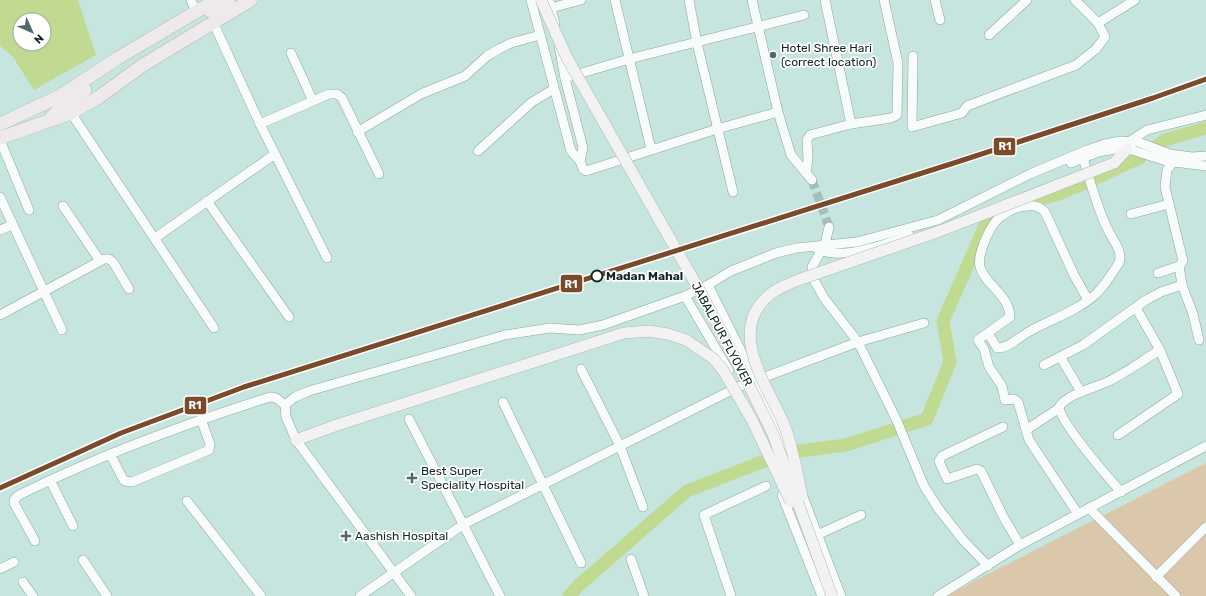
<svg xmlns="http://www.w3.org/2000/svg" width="1206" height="596" font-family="Rubik,sans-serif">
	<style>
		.green { fill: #dbc8ab }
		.water { fill: #c0da91; fill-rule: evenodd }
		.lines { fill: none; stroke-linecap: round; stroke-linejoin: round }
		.river { stroke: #c0da91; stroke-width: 13 }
		.minor-tunnel { stroke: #a3bfb9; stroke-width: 9; stroke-dasharray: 9 4.5; stroke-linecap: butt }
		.minor-casing { stroke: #8ea5a1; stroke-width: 10 }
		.major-casing { stroke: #b0b7b6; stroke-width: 12 }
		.highway-casing { stroke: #b0b7b6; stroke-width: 14 }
		.minor { stroke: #f7fbfa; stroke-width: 9 }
		.major { stroke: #f2f2f2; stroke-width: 11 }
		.highway { stroke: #eeeaec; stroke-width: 13 }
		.major-bridge-casing { stroke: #b0b7b6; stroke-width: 12; stroke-linecap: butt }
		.major-bridge { stroke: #f2f2f2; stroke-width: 11 }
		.rail-1-casing { stroke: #fff; stroke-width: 8 }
		.rail-1 { stroke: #7a4b2a; stroke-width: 5 }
		.poi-dot { fill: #516a65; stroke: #fff; stroke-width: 1.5 }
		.stop-dot { fill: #fff; stroke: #112723; stroke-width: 2 }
		.labels { text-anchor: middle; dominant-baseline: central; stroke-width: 3.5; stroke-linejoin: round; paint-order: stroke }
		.poi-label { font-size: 12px; fill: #112723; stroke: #fff; text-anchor: start }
		.stop-label { font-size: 12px; font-weight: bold; fill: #112723; stroke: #fff; text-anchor: start }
		.street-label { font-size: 12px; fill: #112723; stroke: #fff }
		.line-badge { stroke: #fff; stroke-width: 1.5 }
		.badge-label { font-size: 11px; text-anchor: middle; font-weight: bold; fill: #fff }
	</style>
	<rect width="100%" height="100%" fill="#c7e5df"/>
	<path class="green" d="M1206,463v133h-258l28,-16z"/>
	<path class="water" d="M0,0h78l18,55 -62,35 -21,-33 -13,-11zM20,20h24v24h-24z"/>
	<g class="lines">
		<g class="river">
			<path d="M1096,178l43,-20 26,-18 41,-12"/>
			<path d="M569,596l9,-10 109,-95 98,-38 61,-8 81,-26 23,-57 -7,-41 42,-95 24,-19 47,-12 27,-11"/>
		</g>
		<path class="minor-tunnel" d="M812,180l17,47"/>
		<defs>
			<g id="minor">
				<path d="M191,0l5,12"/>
				<path d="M531,0l40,151 9,10 3,8 3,2 131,-42 61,-17"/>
				<path d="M549,0l6,24"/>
				<path d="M615,0l36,149"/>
				<path d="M689,0l8,43 36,149"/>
				<path d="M752,0l26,112 13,43 21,25"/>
				<path d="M825,0l26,124"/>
				<path d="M935,0l5,20"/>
				<path d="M547,9l34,-9"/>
				<path d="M213,22l47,102 67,134"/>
				<path d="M1098,23l37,-23"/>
				<path d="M989,35l38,-35"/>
				<path d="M559,46l6,32 18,70 -3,13"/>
				<path d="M291,53l22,48"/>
				<path d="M913,56l-1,71 50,-14 5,-7 109,-41 20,-16 9,-12 -7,-14 -23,-23"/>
				<path d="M565,78l64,-19 175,-44"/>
				<path d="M71,113l143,215"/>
				<path d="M260,124l69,-30h8l5,4 37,76"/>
				<path d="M357,132l64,-38 44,-18 22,-20 12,-7 12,-6 29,-8"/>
				<path d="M0,140l29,70"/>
				<path d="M1127,143l20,-13 59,-15"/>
				<path d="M478,151l54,-49 22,-13"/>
				<path d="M1173,162l-6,8 -2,17 18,74 -4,5 3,19 11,29 6,26"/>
				<path d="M1071,163l27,-11 23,-4 11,2 34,11 40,5"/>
				<path d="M806,172l2,-12 -1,-20 3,-5 41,-11 40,-6 6,-3 1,-52 -14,-63"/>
				<path d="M0,197l62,133"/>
				<path d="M207,201l82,116"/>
				<path d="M63,206l37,55"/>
				<path d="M1131,214l38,-10"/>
				<path d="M829,227l-4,17 -13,23 2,13 10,18 34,44 39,79 27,65 14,22 25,32 25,26"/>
				<path d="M0,230l12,-5"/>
				<path d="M155,238l120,-84"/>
				<path d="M814,247c24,16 70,-3 96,-11"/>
				<path d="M1158,273l21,-7"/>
				<path d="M708,285l44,88 39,91"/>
				<path d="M685,296l44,75"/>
				<path d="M0,315l104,-56h5l4,3 16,27"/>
				<path d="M988,333l9,15c13,0 24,-13 35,-18 22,-12 47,-20 65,-37 9,-9 15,-20 22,-30 4,-12 -5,-21 -10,-31 -12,-23 -18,-49 -26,-74"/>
				<path d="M1061,358l20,34"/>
				<path d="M1044,365l39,-20 63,-45 15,-8 21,-7"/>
				<path d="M581,369l39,77 23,61"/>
				<path d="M503,402l78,161"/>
				<path d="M285,405l10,-8 14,-6 196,-56 45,-7 29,2 24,-5 82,-29 23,-11 23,-14 45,-18 21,-5 60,-6 81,-22 92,-46 57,-24 18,-6 15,-3 18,1 32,12 22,3 14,-1"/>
				<path d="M409,419l91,177"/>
				<path d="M1003,427l-61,29 -3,5 8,18 30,-10 4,2 23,47 16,27"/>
				<path d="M1026,430l32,-21"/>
				<path d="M1118,435l60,-41 -18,-44 -24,-42"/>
				<path d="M110,454l13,25 2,2 7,1 77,-32 1,-6 -9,-25"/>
				<path d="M50,480l23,46"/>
				<path d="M800,489l41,107"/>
				<path d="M1121,492c-13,-15 -60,-68 -62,-85 8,-13 35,-19 48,-25 19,-9 36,-22 53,-32"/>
				<path d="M782,495l40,101"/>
				<path d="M187,501l74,95"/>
				<path d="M1089,508l87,88"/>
				<path d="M1078,514l-49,-74 -11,-38 -4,-3 -9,1 -3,-14 -13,-19 -5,-18 -6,-9 32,-23c-1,-23 -25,-32 -30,-50 -3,-12 8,-36 16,-46 5,-6 16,-12 24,-14 11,-2 17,-3 25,5l29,63 14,25"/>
				<path d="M817,535l44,-20"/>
				<path d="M35,541l-21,-38v-3l5,-5c81,-40 165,-71 251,-98l6,1 9,7 1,12 10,23 115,156"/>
				<path d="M631,559l13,37"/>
				<path d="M83,560l24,36"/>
				<path d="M0,569l14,-7"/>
				<path d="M1156,577l50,-50"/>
				<path d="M23,582l10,14"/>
				<path d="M360,596l104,-72 274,-137 120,-45 66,-19"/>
				<path d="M731,596l-27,-81 62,-29"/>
				<path d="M938,596l82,-51 186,-99"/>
			</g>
			<g id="major">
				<path d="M1114,163l13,-14"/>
				<path d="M296,440l41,-15"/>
			</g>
			<g id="highway">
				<path d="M210,11l19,-11"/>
				<path d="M51,118l13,-14 21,-14"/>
				<path d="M0,124l60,-28 58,-38 98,-58"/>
				<path d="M0,138l71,-25 28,-16 44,-32 108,-65"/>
			</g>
		</defs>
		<use href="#minor" class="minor-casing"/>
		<use href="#major" class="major-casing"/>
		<use href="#highway" class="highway-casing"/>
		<use href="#minor" class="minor"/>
		<use href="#major" class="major"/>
		<use href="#highway" class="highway"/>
		<defs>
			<g id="major-bridge">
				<path d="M541,0l26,58 134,235 47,90 25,51 59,162"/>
				<path d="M337,425l287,-92 25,-2 19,3 18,6 28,19 9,11 29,50 39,82"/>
				<path d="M802,496c-5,-23 -9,-47 -17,-69 -15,-38 -58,-92 -19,-129 8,-9 21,-13 32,-18l142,-49 174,-68"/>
			</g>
		</defs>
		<use href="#major-bridge" class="major-bridge-casing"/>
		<use href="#major-bridge" class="major-bridge"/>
		<defs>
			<path id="rail-1" d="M0,488l121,-55 123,-46 710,-224 199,-65 53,-19"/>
		</defs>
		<use href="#rail-1" class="rail-1-casing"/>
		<use href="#rail-1" class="rail-1"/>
	</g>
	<g class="poi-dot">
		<circle cx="773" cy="55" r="4"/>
		<path d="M410 472h4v4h4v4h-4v4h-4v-4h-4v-4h4z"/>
		<path d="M344 530h4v4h4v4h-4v4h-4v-4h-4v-4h4z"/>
	</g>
	<circle class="stop-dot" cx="597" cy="276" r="5.5"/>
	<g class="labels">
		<g class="poi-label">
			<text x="781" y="48">Hotel Shree Hari<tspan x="781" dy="14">(correct location)</tspan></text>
			<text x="421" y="471">Best Super<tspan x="421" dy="14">Speciality Hospital</tspan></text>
			<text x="355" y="536">Aashish Hospital</text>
		</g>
		<g class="stop-label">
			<text x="606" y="276">Madan Mahal</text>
		</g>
		<g class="street-label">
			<text transform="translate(722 334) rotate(62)">JABALPUR FLYOVER</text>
		</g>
	</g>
	<g class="line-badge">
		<rect x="993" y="137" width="23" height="19" rx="4" fill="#7a4b2a"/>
		<rect x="560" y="274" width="23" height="19" rx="4" fill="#7a4b2a"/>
		<rect x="184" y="396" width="23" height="19" rx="4" fill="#7a4b2a"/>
	</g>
	<g class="badge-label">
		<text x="1005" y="150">R1</text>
		<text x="571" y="288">R1</text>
		<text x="195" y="409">R1</text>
	</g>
	<g transform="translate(32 32) rotate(135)"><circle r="19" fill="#ffffff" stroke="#a0a9a7"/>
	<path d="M0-3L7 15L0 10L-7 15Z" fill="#516a65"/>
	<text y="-6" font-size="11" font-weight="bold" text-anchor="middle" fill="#112723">N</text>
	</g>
</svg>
